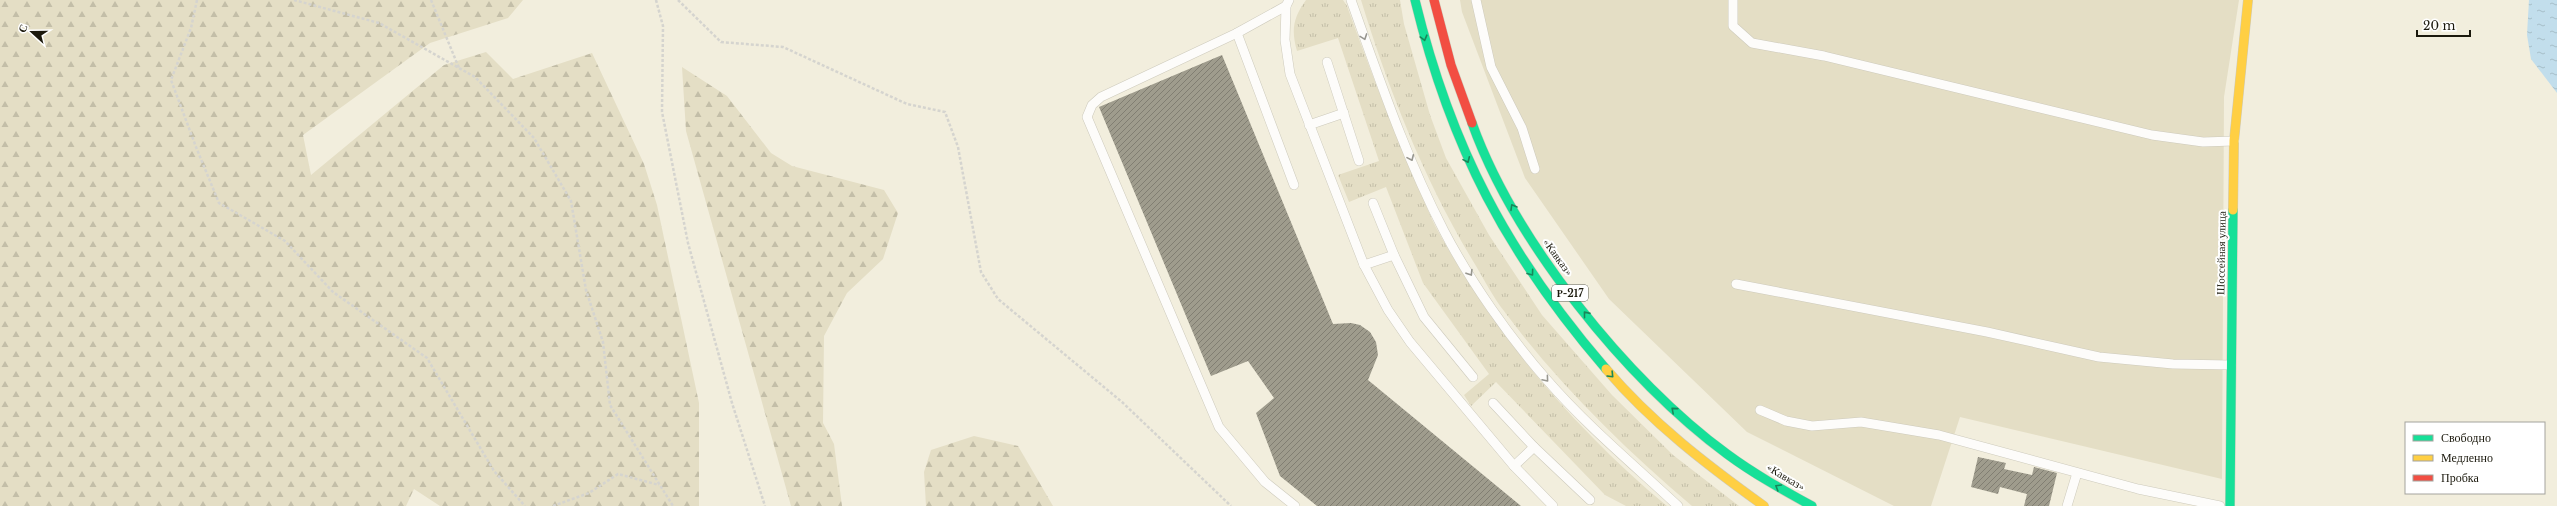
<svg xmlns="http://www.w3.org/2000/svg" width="2557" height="506" font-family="'Libre Baskerville',serif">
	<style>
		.grass { fill: url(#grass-tufts) }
		.forest { fill: url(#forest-firs) }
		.green { fill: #e4dec5 }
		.water { fill: url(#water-ripples) }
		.building { fill: url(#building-hatch) }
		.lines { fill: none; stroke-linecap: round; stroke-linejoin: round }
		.lane-casing { stroke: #cdcabc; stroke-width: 10 }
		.fast-casing { stroke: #cdcabc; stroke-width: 10 }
		.slow-casing { stroke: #cdcabc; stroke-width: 10 }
		.jam-casing { stroke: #cdcabc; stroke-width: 10 }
		.path { stroke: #d5d4cf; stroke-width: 2.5; stroke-dasharray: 3 2; stroke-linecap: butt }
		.lane { stroke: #fdfcfa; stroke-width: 9 }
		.fast { stroke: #16e098; stroke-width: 9 }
		.slow { stroke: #ffcf43; stroke-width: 9 }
		.jam { stroke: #f24e42; stroke-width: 9 }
		.oneway { stroke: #97968f }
		.oneway2 { stroke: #188659 }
		.labels { text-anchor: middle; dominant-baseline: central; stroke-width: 4; stroke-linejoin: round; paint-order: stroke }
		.shield { fill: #fff; stroke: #5f5e56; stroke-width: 1 }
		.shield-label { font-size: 10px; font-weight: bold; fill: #1b190d }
		.street-label { font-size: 11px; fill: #1b190d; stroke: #fff }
	</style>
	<defs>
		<pattern id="grass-tufts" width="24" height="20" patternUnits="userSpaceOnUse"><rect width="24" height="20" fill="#e4dec5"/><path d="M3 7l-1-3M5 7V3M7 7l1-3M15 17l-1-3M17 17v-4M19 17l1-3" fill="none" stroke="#c3bea8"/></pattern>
		<pattern id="forest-firs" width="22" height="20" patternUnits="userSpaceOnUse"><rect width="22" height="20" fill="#e4dec5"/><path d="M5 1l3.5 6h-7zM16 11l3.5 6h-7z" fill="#c3bea8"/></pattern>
		<pattern id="water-ripples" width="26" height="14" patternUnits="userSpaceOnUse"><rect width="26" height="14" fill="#c2deec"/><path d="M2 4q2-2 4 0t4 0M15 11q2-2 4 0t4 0" fill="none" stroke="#a6bec9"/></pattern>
		<pattern id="building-hatch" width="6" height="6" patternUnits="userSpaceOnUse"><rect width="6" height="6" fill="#9f9c8d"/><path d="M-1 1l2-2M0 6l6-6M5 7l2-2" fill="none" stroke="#817e72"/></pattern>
	</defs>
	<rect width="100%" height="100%" fill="#f2eedd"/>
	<g class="grass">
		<path d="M1306,0h37l4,6c21,58 42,114 67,169 8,20 15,40 25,58 58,105 136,196 228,273h-41l-21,-11 -109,-113 -25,24 -7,-11 25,-21 -66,-91 -37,-96 -37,15 -11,-27 41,-14 -41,-123 -41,13c-6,-21 -4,-33 9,-51z"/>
		<path d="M1361,0h39l4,24 26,91 16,43 43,77 53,80 70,80 61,60 66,51h-47c-69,-59 -134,-122 -188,-195 -11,-14 -19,-30 -28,-45 -50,-82 -87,-174 -115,-266z"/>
	</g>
	<g class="forest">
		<path d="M0,0h523l-15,18 -78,25 -127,92 8,40 133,-110 42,-13 27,27 79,-26 52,111 13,41 42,198v103h-259l-26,-17 -8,17h-406z"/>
		<path d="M682,67l45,29 44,57 21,13 92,24 14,23 -15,46 -36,34 -23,43 -1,87 11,21 8,62h-51l-105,-375z"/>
		<path d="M974,436l44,10 35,60h-127l-2,-34 7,-22z"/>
	</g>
	<path class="green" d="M1460,0h779l-15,97 -2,382 -262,-62 -29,89h-37l-147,-74 -138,-133 -84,-121 -63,-166z"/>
	<path class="water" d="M2529,0h28v93l-26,-34 -4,-24z"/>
	<g class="building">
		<path d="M1222,55l111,269 18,-1 9,2 10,7 6,10 2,13 -10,25 153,126h-204l-37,-30 -24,-63 18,-15 -26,-37 -37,15 -112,-269z"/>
		<path d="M1978,457l28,6 -2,6 28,6 2,-8 23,6 -8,33h-25l3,-12 -27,-7 -2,7 -27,-7z"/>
	</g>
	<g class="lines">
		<defs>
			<g id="lane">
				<path d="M1289,0l-3,6 -1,34 5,34 74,191 24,45 22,32 104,124 39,40"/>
				<path d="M1351,0c28,78 55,158 93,231 26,50 66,107 103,149 40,46 87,85 131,126"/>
				<path d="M1476,0l15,67 31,61 13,41"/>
				<path d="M1733,0v26l19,17 72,13 328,79 51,7 31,-1"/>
				<path d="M1286,6l-49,27 57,152"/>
				<path d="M1237,33l-136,64 -9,8 -5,12 132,310 46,55 30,24"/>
				<path d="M1327,62l32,99"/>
				<path d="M1309,125l35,-12"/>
				<path d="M1373,203l21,52 30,62 49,60"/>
				<path d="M1364,265l30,-10"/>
				<path d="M1736,284l251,48 112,25 74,7 58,1"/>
				<path d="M1493,403l41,44 56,53"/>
				<path d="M1760,410l26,11 26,5 49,-4 78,13 199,54 82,17"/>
				<path d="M1514,466l20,-19"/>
				<path d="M2067,506l10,-33"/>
			</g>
			<g id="fast">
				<path d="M1415,0c36,148 92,254 191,369"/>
				<path d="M1472,123c42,117 155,258 255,331 27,20 56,36 85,52"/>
				<path d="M2230,506l3,-296"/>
			</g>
			<g id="slow">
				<path d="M2233,210l1,-69 14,-141"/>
				<path d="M1606,369c46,54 101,96 158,137"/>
			</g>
			<path id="jam" d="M1434,0l17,65 21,58"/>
		</defs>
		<use href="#lane" class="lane-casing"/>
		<use href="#fast" class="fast-casing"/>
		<use href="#slow" class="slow-casing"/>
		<use href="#jam" class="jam-casing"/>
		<g class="path">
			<path d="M197,0l-6,28 -20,52 25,67 23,56 66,38 48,51 94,66 67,113 31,35"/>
			<path d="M294,0l85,23 96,54 59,61 37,63 15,89 17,52 7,63 63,101"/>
			<path d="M431,0l28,68"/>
			<path d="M656,0l7,26 -1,86 26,131 44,160 33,103"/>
			<path d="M678,0l43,42 62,5 124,57 38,8 13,35 23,125 17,27 124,103 109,104"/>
			<path d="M553,506l36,-13 29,-19 41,11"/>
		</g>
		<use href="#lane" class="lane"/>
		<use href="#fast" class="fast"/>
		<use href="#slow" class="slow"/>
		<use href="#jam" class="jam"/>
	</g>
	<defs><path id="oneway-chevron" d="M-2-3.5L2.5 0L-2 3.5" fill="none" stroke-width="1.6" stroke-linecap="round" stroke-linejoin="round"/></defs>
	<g class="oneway">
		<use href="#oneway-chevron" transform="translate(1364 37) rotate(70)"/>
		<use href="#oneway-chevron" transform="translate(1411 158) rotate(66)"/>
		<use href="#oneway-chevron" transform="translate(1470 273) rotate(58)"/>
		<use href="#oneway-chevron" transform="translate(1546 379) rotate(50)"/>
	</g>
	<g class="oneway2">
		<use href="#oneway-chevron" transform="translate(1424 38) rotate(75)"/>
		<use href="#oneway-chevron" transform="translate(1467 160) rotate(66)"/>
		<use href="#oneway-chevron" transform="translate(1513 207) rotate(-120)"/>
		<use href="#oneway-chevron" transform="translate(1531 273) rotate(54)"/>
		<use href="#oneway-chevron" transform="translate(1586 314) rotate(-129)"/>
		<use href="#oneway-chevron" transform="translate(1611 375) rotate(46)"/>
		<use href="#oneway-chevron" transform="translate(1674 410) rotate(-139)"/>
		<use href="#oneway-chevron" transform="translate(1778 487) rotate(-149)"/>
	</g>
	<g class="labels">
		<rect class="shield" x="1552" y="285" width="36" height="16" rx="3"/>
		<g class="shield-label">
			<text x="1570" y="293">Р-217</text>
		</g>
		<g class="street-label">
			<text transform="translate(2221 253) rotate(-89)">Шоссейная улица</text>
			<text transform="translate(1558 257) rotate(54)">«Кавказ»</text>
			<text transform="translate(1786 477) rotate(31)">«Кавказ»</text>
		</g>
	</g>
	<rect x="2405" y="422" width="140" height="72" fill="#ffffff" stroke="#a4a39e"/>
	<rect x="2413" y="435" width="20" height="6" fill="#16e098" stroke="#a4a39e"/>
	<text x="2441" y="442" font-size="12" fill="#1b190d">Свободно</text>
	<rect x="2413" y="455" width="20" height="6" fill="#ffcf43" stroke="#a4a39e"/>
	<text x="2441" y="462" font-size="12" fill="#1b190d">Медленно</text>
	<rect x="2413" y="475" width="20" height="6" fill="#f24e42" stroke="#a4a39e"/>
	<text x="2441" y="482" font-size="12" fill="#1b190d">Пробка</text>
	<g transform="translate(32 32) rotate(291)" stroke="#ffffff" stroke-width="3" paint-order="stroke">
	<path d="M0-3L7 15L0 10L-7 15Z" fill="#1b190d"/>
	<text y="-6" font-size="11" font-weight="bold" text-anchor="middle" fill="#1b190d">С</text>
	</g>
	<path d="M2417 30v6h53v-6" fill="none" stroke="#1b190d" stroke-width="2"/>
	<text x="2423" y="30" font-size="12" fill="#1b190d" stroke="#ffffff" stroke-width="3" paint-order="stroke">20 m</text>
</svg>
